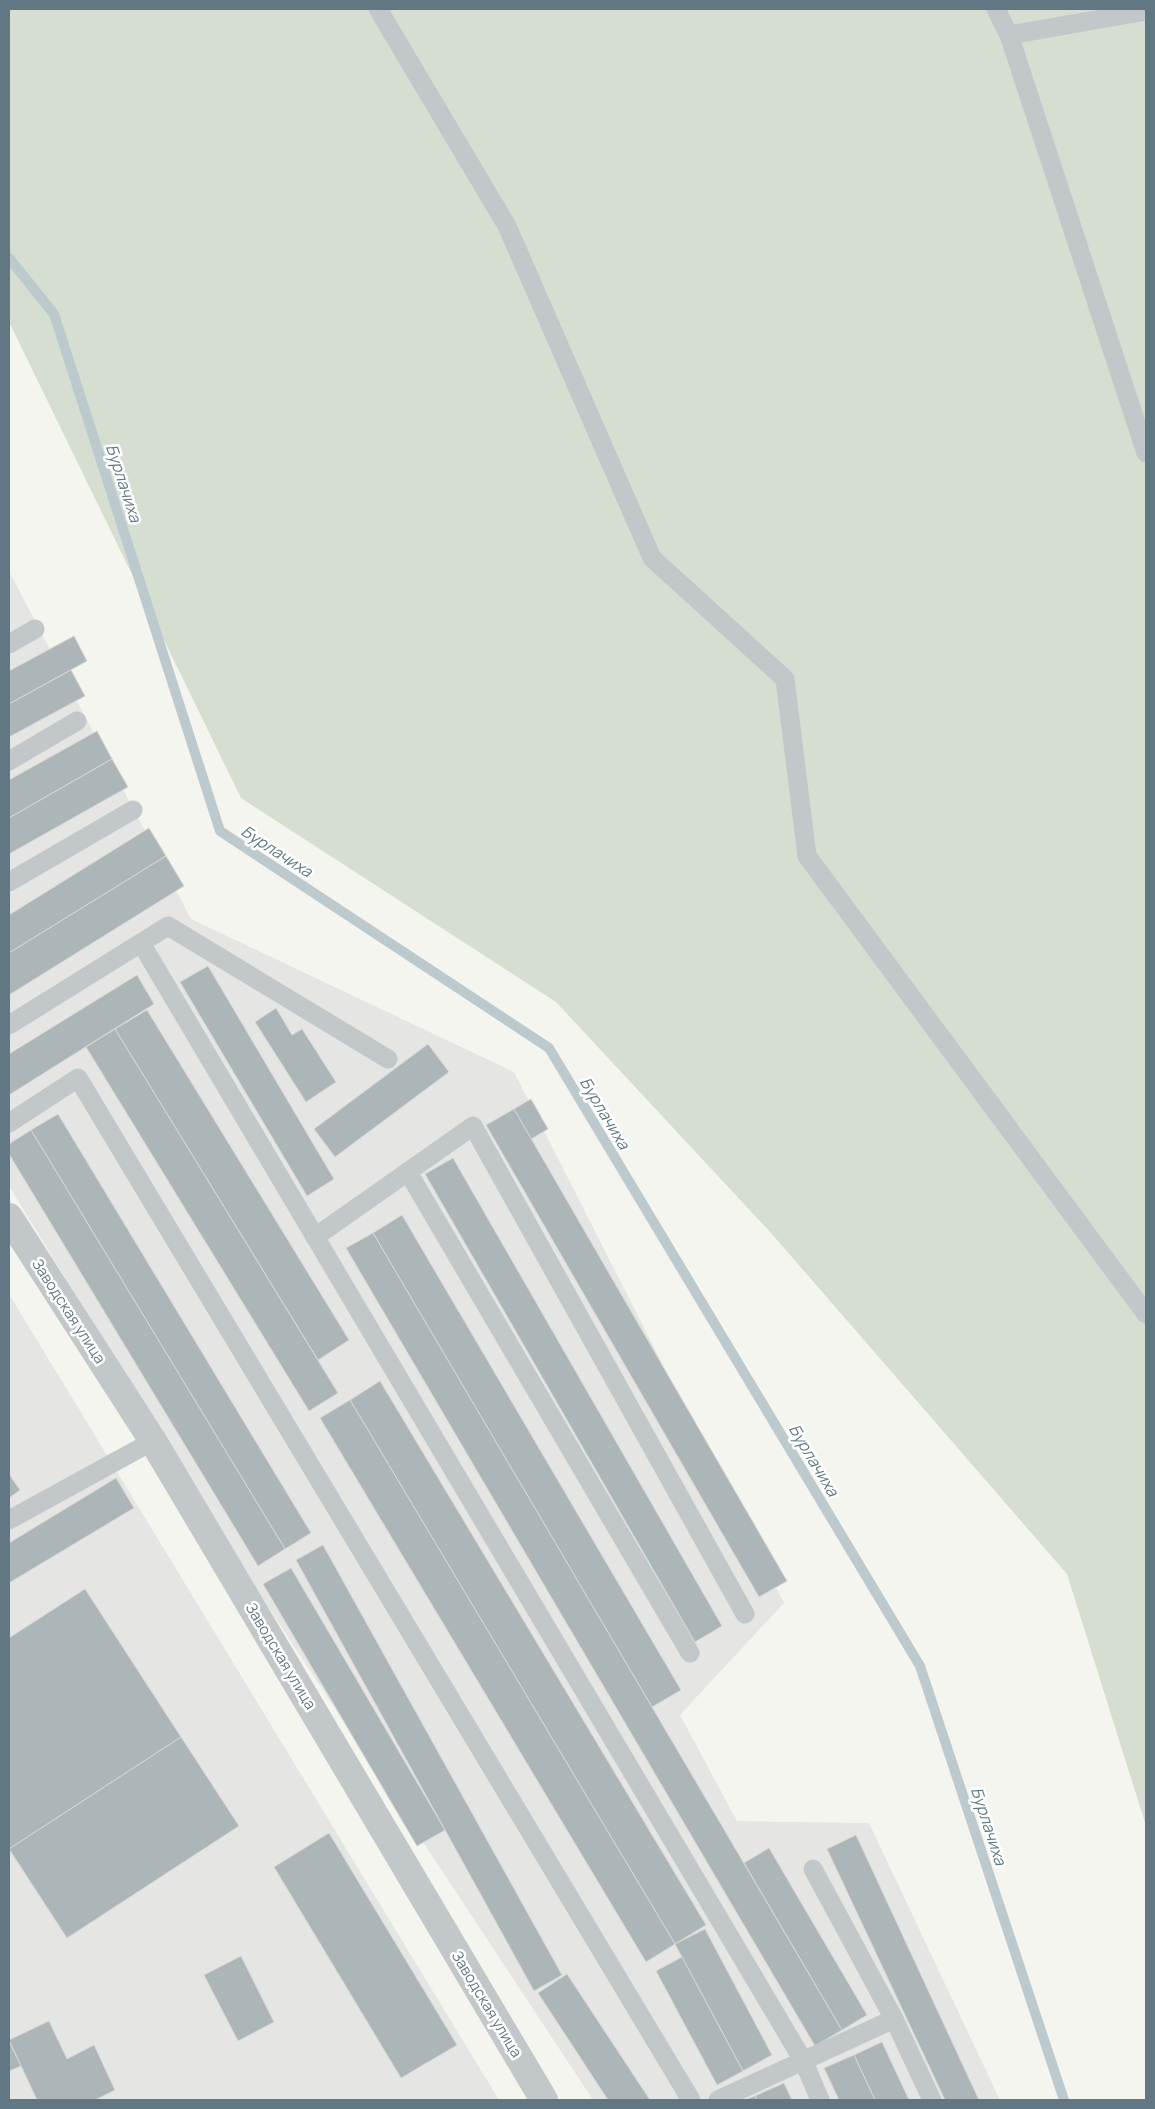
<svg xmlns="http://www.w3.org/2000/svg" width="1155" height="2109" font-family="Manrope,sans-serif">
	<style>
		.built { fill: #e5e6e4 }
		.green { fill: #d6ddd1 }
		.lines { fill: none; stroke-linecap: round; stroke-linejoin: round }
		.stream { stroke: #bccace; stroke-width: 10 }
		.building { fill: #acb6b9; stroke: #d6d6d3 }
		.lane { stroke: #c2c7c9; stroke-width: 19 }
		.street { stroke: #c2c7c9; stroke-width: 28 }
		.labels { text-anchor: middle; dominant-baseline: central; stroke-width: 5; stroke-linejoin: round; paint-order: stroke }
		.street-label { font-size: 15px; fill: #617884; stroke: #fff }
		.water-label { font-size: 16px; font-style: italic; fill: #5d7b82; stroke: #fff }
	</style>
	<rect width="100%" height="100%" fill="#f5f5f0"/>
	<g class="built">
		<path d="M9,571l182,348 323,153 270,531 -104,112 57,106 132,2 131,277h-407l-344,-522 -240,-392z"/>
		<path d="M9,1294l490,806h-490z"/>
	</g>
	<path class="green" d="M9,9h1137v1817l-79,-252 -296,-341 -215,-231 -315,-204 -232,-476z"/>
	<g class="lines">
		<path class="stream" d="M9,258l45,56 166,517 329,217 371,618 144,434"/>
	</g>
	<g class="building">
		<path d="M74,636l13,25 -78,43v-33z"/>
		<path d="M71,670l14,26 -76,41v-33z"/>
		<path d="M97,731l15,28 -103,59v-38z"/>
		<path d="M112,759l16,28 -119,67v-36z"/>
		<path d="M149,828l17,28 -157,97v-38z"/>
		<path d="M166,856l18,30 -175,109v-42z"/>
		<path d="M208,966l126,213 -27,17 -127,-214z"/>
		<path d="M137,975l17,29 -145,91v-41z"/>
		<path d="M276,1008l16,27 10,-6 34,53 -30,20 -51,-80z"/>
		<path d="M147,1010l202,330 -31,20 -203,-331z"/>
		<path d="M115,1029l223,364 -29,18 -223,-364z"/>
		<path d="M428,1044l21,28 -114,85 -21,-28z"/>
		<path d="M531,1099l17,30 -17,10 -17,-30z"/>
		<path d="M514,1109l273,472 -28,16 -273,-472z"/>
		<path d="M58,1114l253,419 -26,16 -254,-419z"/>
		<path d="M31,1130l254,419 -27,17 -249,-412v-10z"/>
		<path d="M453,1158l269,468 -27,16 -270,-468z"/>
		<path d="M402,1215l279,475 -29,17 -279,-474z"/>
		<path d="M373,1233l469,797 -27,16 -469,-798z"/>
		<path d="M380,1381l326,544 -31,19 -325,-544z"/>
		<path d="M350,1400l325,544 -29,18 -326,-544z"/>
		<path d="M9,1474l11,16 -11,8z"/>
		<path d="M116,1478l18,30 -125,75v-40z"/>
		<path d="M323,1545l239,430 -28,16 -238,-431z"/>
		<path d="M291,1568l154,262 -28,16 -154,-262z"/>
		<path d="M85,1589l96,148 -172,112v-211z"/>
		<path d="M181,1737l58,89 -172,112 -58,-89z"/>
		<path d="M329,1833l128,212 -56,33 -127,-211z"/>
		<path d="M856,1835l123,265h-34l-118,-251z"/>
		<path d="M769,1848l98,167 -25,15 -98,-167z"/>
		<path d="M705,1929l67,126 -29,16 -68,-127z"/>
		<path d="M241,1956l33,66 -36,19 -34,-66z"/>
		<path d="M682,1957l61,114 -26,14 -61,-114z"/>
		<path d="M567,1974l83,126h-42l-70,-107z"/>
		<path d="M49,2021l18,38 27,-14 21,45 -20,10h-58l-28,-60z"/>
		<path d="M9,2041l12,25 -12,5z"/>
		<path d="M882,2042l27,58h-34l-21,-45z"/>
		<path d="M854,2055l21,45h-36l-15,-32z"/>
		<path d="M784,2083l8,17h-35l-2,-4z"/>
		<path d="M755,2096l2,4h-12z"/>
	</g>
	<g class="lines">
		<g class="lane">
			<path d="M378,9l129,217 145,332 133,121 22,177 339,458"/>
			<path d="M996,9l13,26 137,418"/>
			<path d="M1009,35l137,-24"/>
			<path d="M9,644l26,-15"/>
			<path d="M9,761l68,-40"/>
			<path d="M9,882l124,-72"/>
			<path d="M141,943l663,1119 16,38"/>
			<path d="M9,1025l159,-99 220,133"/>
			<path d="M9,1123l69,-45 613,1022"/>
			<path d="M408,1172l282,481"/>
			<path d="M315,1237l158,-111 272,488"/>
			<path d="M9,1520l144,-79"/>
			<path d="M813,1869l81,150"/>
			<path d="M718,2100l176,-81 38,81"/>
		</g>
		<path class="street" d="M9,1217l144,224 391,659"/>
	</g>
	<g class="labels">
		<g class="street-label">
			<text transform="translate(69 1311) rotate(57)">Заводская улица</text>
			<text transform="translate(281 1656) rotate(59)">Заводская улица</text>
			<text transform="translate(487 2004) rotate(59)">Заводская улица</text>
		</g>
		<g class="water-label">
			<text transform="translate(124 483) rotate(72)">Бурлачиха</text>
			<text transform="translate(277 851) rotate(33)">Бурлачиха</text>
			<text transform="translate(605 1113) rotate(59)">Бурлачиха</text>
			<text transform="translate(814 1460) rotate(59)">Бурлачиха</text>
			<text transform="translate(989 1826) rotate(72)">Бурлачиха</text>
		</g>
	</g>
	<rect width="1155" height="2109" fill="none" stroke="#617884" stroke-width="20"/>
</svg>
